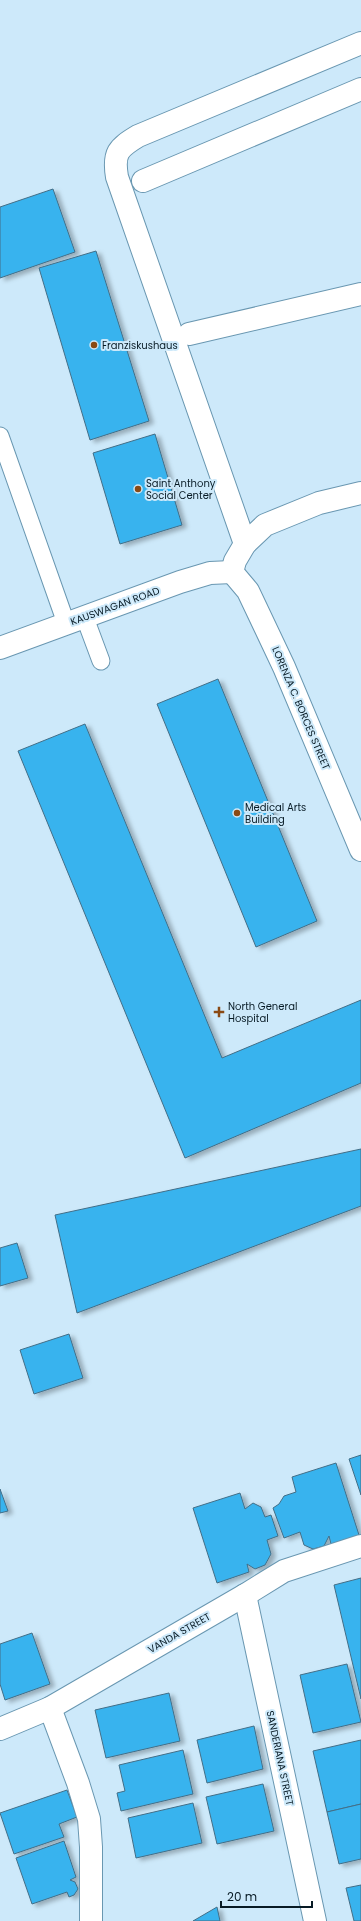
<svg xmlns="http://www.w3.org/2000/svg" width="361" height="1921" font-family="Poppins,sans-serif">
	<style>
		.building { fill: #39b3ee; stroke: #426e87; filter: url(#shadow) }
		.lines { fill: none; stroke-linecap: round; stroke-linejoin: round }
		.lane-casing { stroke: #6997b1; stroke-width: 19 }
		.street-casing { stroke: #6997b1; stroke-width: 24 }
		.lane { stroke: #fff; stroke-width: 17 }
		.street { stroke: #fff; stroke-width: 22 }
		.poi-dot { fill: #8a4a14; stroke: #cde9fa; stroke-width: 1.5 }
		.labels { text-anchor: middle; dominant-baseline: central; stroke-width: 4; stroke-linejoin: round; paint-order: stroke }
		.poi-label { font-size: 10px; fill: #081b25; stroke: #cde9fa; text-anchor: start }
		.street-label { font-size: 10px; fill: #081b25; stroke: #cde9fa }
	</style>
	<defs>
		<filter id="shadow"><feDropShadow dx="4.5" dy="2.5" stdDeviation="2" flood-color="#0004"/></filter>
	</defs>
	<rect width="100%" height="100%" fill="#cde9fa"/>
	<g class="building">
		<path d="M53,189l22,63 -75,26v-71z"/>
		<path d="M96,251l53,170 -59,19 -51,-172z"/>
		<path d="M155,434l27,91 -62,19 -27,-91z"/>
		<path d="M218,679l99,242 -61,26 -99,-243z"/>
		<path d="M85,724l137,334 139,-58v83l-176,75 -167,-407z"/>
		<path d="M361,1149v57l-284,107 -22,-98z"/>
		<path d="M17,1243l11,35 -28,8v-38z"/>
		<path d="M69,1334l14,44 -49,16 -14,-44z"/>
		<path d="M361,1455v40l-12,-36z"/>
		<path d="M336,1463l23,72 -28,9 -2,-8 -5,10 -11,3 -9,-4 -4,-13 -16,6 -11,-30 6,-4 5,-8 12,-4 -4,-15z"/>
		<path d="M0,1489l8,22 -8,2z"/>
		<path d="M240,1493l5,16 8,-6 8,4 4,10 6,-2 7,21 -11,4 4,14 -6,11 -10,4 -8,-5 2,8 -32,11 -24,-75z"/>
		<path d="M361,1578v121l-27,-114z"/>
		<path d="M32,1633l18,51 -45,16 -5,-16v-40z"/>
		<path d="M347,1664l14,58 -48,11 -13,-58z"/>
		<path d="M169,1693l11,48 -74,17 -11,-48z"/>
		<path d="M254,1726l9,43 -56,14 -10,-43z"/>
		<path d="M361,1740v64l-34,8 -14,-61z"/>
		<path d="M183,1750l10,44 -72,17 -4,-18 8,-2 -6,-26z"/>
		<path d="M263,1784l11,47 -57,13 -11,-47z"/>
		<path d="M67,1790l10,27 -18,7 5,13 -50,17 -14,-41z"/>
		<path d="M193,1803l9,40 -66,15 -8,-40z"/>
		<path d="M361,1804v55l-22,5 -12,-52z"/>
		<path d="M64,1841l12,36 -6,3 5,2 3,7 -4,6 -5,2 -2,-5 -35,12 -16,-46z"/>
		<path d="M361,1885v36h-7l-8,-33z"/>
		<path d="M217,1907l3,14h-27z"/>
	</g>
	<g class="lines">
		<defs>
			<g id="lane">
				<path d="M0,436l66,187"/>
				<path d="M85,618l16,43"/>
			</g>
			<g id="street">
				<path d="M143,181l218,-92"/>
				<path d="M189,334l172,-40"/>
				<path d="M245,544l-128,-367c-4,-24 1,-29 21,-41l223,-93"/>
				<path d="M232,572l16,19 36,76 77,183"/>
				<path d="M232,572l3,-11 10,-17 20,-19 54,-22 42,-10"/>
				<path d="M0,648l180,-66 30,-9 22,-1"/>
				<path d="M245,1595l70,326"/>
				<path d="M50,1708l28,75 11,36 2,28v74"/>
				<path d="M0,1729l50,-21 195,-113 39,-24 77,-25"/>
			</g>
		</defs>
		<use href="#lane" class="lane-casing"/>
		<use href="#street" class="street-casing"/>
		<use href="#lane" class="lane"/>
		<use href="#street" class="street"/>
	</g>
	<g class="poi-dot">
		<circle cx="94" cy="345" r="4"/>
		<circle cx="138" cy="489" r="4"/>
		<circle cx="237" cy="813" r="4"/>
		<path d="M217 1006h4v4h4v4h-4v4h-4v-4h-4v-4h4z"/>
	</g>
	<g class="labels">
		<g class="poi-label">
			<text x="102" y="345">Franziskushaus</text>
			<text x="146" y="483">Saint Anthony<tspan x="146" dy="12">Social Center</tspan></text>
			<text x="245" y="807">Medical Arts<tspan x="245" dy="12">Building</tspan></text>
			<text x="228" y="1006">North General<tspan x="228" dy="12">Hospital</tspan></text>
		</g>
		<g class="street-label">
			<text transform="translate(115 606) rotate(-20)">KAUSWAGAN ROAD</text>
			<text transform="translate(301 708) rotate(67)">LORENZA C. BORCES STREET</text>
			<text transform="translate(179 1633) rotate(-30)">VANDA STREET</text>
			<text transform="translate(280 1758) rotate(78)">SANDERIANA STREET</text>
		</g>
	</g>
	<path d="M221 1901v6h91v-6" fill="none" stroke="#081b25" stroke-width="2"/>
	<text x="227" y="1901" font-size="12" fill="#081b25" stroke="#cde9fa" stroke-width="3" paint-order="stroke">20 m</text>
</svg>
